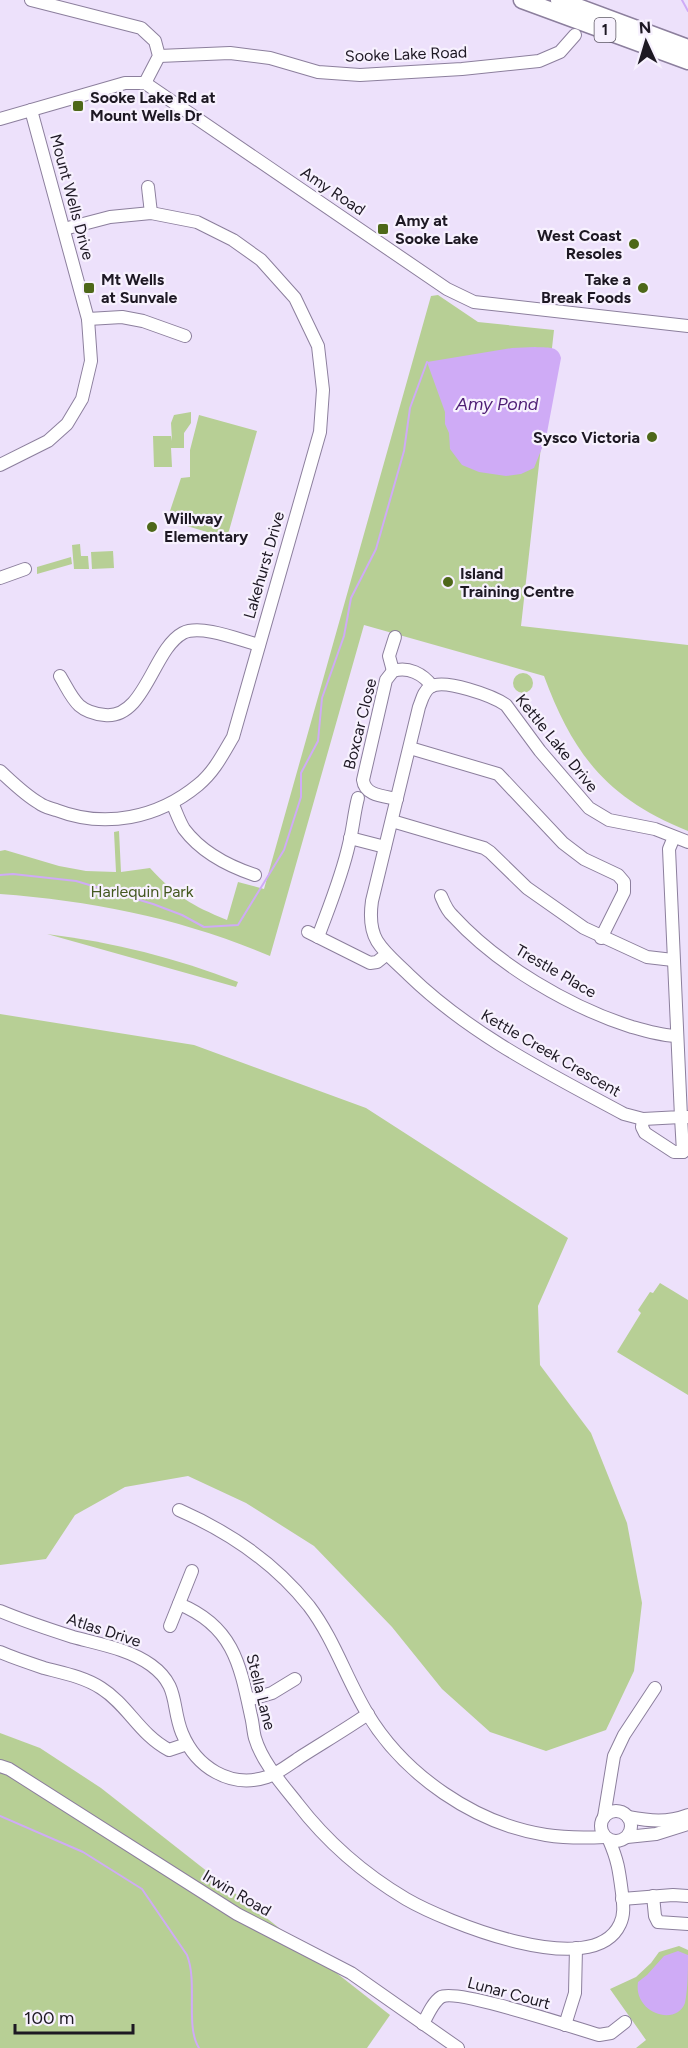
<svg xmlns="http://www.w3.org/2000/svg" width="688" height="2048" font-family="Figtree,sans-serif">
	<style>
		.green { fill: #b7cf95 }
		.water { fill: #cfabf6 }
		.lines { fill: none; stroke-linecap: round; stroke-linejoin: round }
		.stream { stroke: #cfabf6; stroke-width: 2 }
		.minor-casing { stroke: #8c7f9d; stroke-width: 14 }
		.highway-casing { stroke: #8c7f9d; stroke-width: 19 }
		.minor { stroke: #fff; stroke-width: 12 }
		.highway { stroke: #fff; stroke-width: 16 }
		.poi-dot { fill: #4e6819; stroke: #f7f1fe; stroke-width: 2 }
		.labels { text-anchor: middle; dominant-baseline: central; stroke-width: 4.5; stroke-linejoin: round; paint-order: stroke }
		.shield { fill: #f7f1fe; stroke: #5e5965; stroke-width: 1.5 }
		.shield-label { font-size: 15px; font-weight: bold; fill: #1d1823 }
		.street-label { font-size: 16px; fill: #1d1823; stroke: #f7f1fe }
		.poi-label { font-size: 16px; font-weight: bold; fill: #1d1823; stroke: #f7f1fe; text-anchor: start }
		.park-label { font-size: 16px; fill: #445820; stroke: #f7f1fe }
		.water-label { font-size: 18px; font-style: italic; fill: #4e1e74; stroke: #f7f1fe }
	</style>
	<rect width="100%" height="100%" fill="#ede1fb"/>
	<g class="green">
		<path d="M438,295l40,27 76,8 -33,296 167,19v186c-80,-32 -115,-76 -144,-155l-180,-51 -94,331c-87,-37 -176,-55 -270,-62v-43l5,-1 54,16 27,5 30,1 -2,-40 5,-1 2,41 29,-4c27,29 41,37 77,52l11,-38 26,7 167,-593z"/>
		<path d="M191,412v11l-7,10v15h-13l1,19h-18l-1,-31h18l1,5 -1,-18 3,-8z"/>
		<path d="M199,415l58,16 -30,107 -60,-18 14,-42 9,-1v-27z"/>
		<path d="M80,544l1,12h7l1,13h-15l-2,-24z"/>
		<path d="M113,551l1,17 -22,1 -1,-17z"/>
		<path d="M71,557l1,7 -35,10v-7z"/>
		<circle cx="523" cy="683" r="10"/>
		<path d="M47,934c66,8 129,24 191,48l-2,5z"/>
		<path d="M0,1014l194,31 172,63 202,130 -30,68 2,59 51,68 36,90 15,80 -8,68 -28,59 -60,21 -56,-19 -48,-43 -50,-62 -78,-81 -68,-43 -58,-27 -63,11 -50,28 -29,44 -46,6z"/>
		<path d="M660,1283l28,17v95l-71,-43 24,-39 -3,-3 12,-18 3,1z"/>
		<path d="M0,1733l40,15 61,40 289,227 -23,33h-367z"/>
		<path d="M679,1946l9,4v98h-52l10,-8 -36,-51 26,-12 15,-14 8,-11z"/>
	</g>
	<g class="water">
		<path d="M535,347c12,1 23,-2 26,11l-15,80 -12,30 -13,6 -15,2 -27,-4 -17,-7 -12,-16 -1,-16 -4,-9v-12l-18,-50 85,-14z"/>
		<path d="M678,1951l10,4c0,15 0,33 -3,48 -9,24 -52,10 -47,-21l9,-7 17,-19z"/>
	</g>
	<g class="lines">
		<g class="stream">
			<path d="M682,0l6,11"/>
			<path d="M0,875l13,-1 63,7 77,23 29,11 22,12 34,-2 46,-75 17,-53v-24l17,-32 4,-43 22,-62 7,-38 25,-49 28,-98 6,-43 17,-46"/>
			<path d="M0,1816l83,36 59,37 45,66c11,28 -2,71 12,93"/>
		</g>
		<defs>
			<g id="minor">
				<path d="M31,0l110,28 14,13 4,15 -14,27"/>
				<path d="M159,56l71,-3 40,5 48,14 42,3 102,-6 77,-8 21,-9 15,-17"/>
				<path d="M0,119l125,-36h20l302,206 27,13 214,24"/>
				<path d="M148,187l3,26"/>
				<path d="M88,319l34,-2 21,4 42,15"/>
				<path d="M0,465l48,-24 19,-17 15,-25 9,-38 -3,-42 -57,-209"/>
				<path d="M0,578l25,-9"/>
				<path d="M393,671l-4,-15 6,-19"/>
				<path d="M60,676c13,22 16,36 45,39 40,4 48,-66 78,-82 18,-9 57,7 76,12"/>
				<path d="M410,748l88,26 65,69 21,16 34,16 6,7v10l-23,46"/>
				<path d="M0,771c12,11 25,24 39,32 5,4 11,5 17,7 49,19 102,8 142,-25 16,-13 25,-31 35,-48l87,-305 3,-42 -5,-44 -23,-48 -34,-38 -28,-20 -36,-18 -46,-9 -41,4 -46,12"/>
				<path d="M397,799c-13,-3 -32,-3 -34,-19l23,-100 7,-9c15,-5 30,3 39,15"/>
				<path d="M172,803c4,8 7,18 12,26 18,24 44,37 71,46"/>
				<path d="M392,821l92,27 6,4 37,36 57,40 63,29 26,3"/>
				<path d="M674,837l-5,12 12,268 -38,2 -19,-5c-76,-41 -153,-79 -215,-139 -11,-11 -24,-21 -32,-34 -7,-12 -7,-26 -5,-40l47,-194c3,-7 4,-15 11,-20 14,-9 63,9 76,18l34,46 49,57 20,12 46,9 33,13"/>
				<path d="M350,838l35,9"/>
				<path d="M441,896c3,7 6,15 12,20 45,49 116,91 179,111 15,4 30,9 45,9"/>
				<path d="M308,932l62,31 7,-1 10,-8"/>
				<path d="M318,937c11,-30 24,-61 31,-93 4,-15 5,-31 9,-46"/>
				<path d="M643,1119l-1,8 3,6 29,19h9"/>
				<path d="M683,1152l-2,-35h6"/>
				<path d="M179,1510c50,22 95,52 130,96 25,33 37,72 58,107 37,62 108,111 179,122 19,3 39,3 59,2"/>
				<path d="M179,1604c54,22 61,60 72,112 2,7 2,15 4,22 7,24 27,46 42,65 30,39 67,71 109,96 38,22 187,84 214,25 5,-10 3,-21 2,-31 -3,-23 -4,-32 -13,-53"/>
				<path d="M0,1611c24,10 48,18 73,26 26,7 56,12 78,28 29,21 20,41 31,68 14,34 48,56 85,44 12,-4 24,-14 35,-21 22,-14 44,-27 66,-42"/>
				<path d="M170,1626l22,-55"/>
				<path d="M0,1652c14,6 29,11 44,16 19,5 40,9 57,20 27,17 38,46 68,62l18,-6"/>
				<path d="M248,1700l24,-7 23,-14"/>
				<path d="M0,1766l9,3 228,145 114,59 107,75"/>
				<circle cx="616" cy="1826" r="15"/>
				<path d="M604,1817l10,-61 10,-21 31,-47"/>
				<path d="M628,1817c22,4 39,6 60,-2"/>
				<path d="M627,1837l29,-3 32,-10"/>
				<path d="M653,1896l2,20 3,6 30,2"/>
				<path d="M622,1899l51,-4 15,1"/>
				<path d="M423,2024c4,-8 10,-22 18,-27 15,-9 134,31 158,38l12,-2 14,-11"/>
				<path d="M565,2025l10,-32 1,-45"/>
			</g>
			<g id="highway">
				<path d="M522,0l166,61"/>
				<path d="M559,0l129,48"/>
			</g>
		</defs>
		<use href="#minor" class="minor-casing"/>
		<use href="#highway" class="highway-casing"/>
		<use href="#minor" class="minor"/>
		<use href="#highway" class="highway"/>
	</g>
	<g class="poi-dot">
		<rect x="72" y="100" width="12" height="12" rx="3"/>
		<rect x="377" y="223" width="12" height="12" rx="3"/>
		<circle cx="634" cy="244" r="6"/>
		<rect x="83" y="282" width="12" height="12" rx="3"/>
		<circle cx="643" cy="288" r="6"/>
		<circle cx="652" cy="437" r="6"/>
		<circle cx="152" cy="527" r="6"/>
		<circle cx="448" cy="582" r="6"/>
	</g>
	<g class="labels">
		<rect class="shield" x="594.5" y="18" width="21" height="24" rx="4.5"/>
		<g class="shield-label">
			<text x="605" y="30">1</text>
		</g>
		<g class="street-label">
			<text transform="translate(406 54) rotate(-2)">Sooke Lake Road</text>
			<text transform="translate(333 191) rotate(34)">Amy Road</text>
			<text transform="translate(72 197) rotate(75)">Mount Wells Drive</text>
			<text transform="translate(264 565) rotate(-74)">Lakehurst Drive</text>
			<text transform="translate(360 724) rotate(-76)">Boxcar Close</text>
			<text transform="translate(557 743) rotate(51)">Kettle Lake Drive</text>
			<text transform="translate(556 971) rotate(30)">Trestle Place</text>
			<text transform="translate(551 1053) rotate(30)">Kettle Creek Crescent</text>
			<text transform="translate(104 1630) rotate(18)">Atlas Drive</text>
			<text transform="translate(261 1692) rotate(76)">Stella Lane</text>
			<text transform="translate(237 1893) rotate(30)">Irwin Road</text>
			<text transform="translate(509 1993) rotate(15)">Lunar Court</text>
		</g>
		<g class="poi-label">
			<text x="90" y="97">Sooke Lake Rd at<tspan x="90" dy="18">Mount Wells Dr</tspan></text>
			<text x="395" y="220">Amy at<tspan x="395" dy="18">Sooke Lake</tspan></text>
			<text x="622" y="235" text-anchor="end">West Coast<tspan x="622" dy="18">Resoles</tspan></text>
			<text x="101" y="279">Mt Wells<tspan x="101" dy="18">at Sunvale</tspan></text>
			<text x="631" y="279" text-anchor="end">Take a<tspan x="631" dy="18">Break Foods</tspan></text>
			<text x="640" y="437" text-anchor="end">Sysco Victoria</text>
			<text x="164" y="518">Willway<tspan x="164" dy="18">Elementary</tspan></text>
			<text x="460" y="573">Island<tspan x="460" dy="18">Training Centre</tspan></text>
		</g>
		<g class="park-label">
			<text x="142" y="891">Harlequin Park</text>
		</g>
		<g class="water-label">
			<text x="497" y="404">Amy Pond</text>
		</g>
	</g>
	<g transform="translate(646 42) rotate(356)" stroke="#f7f1fe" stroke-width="4.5" paint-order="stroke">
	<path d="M0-4.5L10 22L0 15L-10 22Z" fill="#1d1823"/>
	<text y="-9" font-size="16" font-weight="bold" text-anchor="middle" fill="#1d1823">N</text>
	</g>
	<path d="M15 2024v9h118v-9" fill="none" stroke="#1d1823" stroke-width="3"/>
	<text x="24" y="2024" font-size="18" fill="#1d1823" stroke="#f7f1fe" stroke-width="4.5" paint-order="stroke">100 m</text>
</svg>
